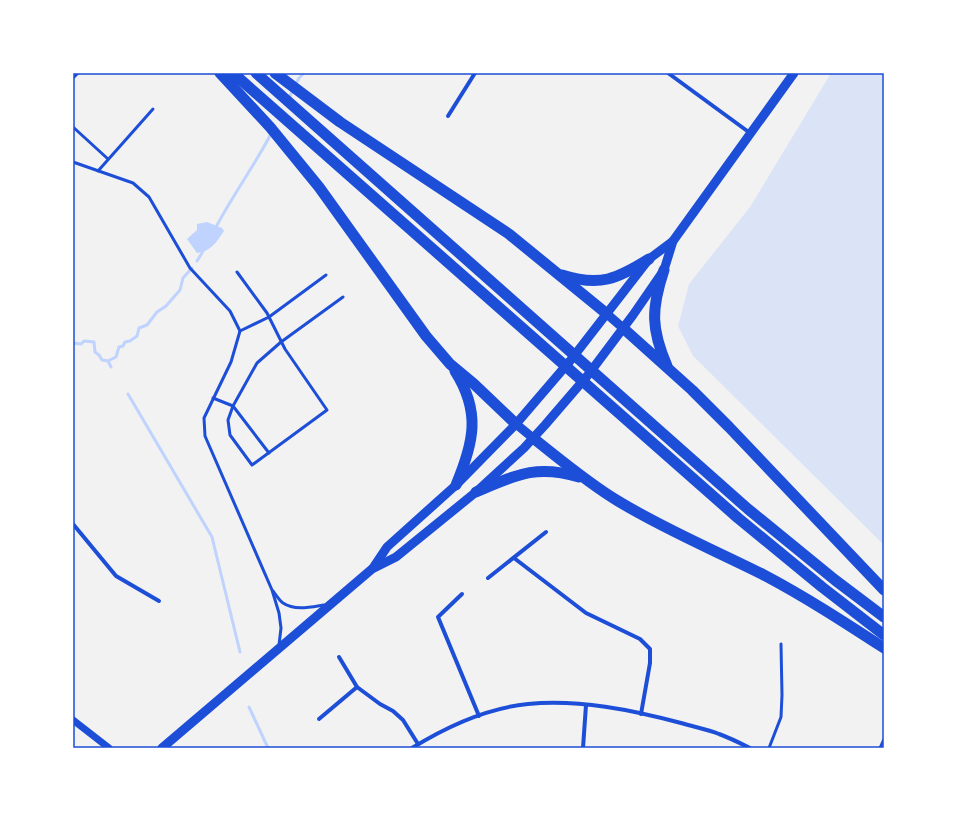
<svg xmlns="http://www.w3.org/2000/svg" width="957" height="821" font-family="'Roboto Condensed',sans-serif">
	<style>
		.green { fill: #dbe4f7 }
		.water { fill: #bfd3fe }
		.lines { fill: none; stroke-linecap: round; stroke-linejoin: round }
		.stream { stroke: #bfd3fe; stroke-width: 3 }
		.service { stroke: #1d4ed8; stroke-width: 3 }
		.minor { stroke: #1d4ed8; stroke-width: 4 }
		.tertiary { stroke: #1d4ed8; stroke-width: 7 }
		.primary { stroke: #1d4ed8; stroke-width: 9 }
		.motorway { stroke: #1d4ed8; stroke-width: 11 }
		.neatline { fill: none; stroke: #1d4ed8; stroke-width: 1.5 }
	</style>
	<rect width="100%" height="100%" fill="#f2f2f2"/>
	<path class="green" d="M831,73h53v472l-191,-189 -15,-30 11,-42 61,-77z"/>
	<path class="water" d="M207,222l15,6 2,3c-9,13 -12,19 -27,22l-10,-14 10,-9v-6z"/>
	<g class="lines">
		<g class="stream">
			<path d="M289,98l10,-20 5,-5"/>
			<path d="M215,229c17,-33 40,-64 57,-97"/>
			<path d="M197,261l8,-13"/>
			<path d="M73,343l8,1 3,-3 10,1 1,10 4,3 3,5 6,1 3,6"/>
			<path d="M108,361l8,-4 3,-10 4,-1 2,-4 5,-1 7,-5 2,-8 8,-3 10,-13 9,-6 14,-16 3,-12 9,-10"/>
			<path d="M128,394l84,143 28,115"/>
			<path d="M249,707l19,41"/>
		</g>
		<g class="service">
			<path d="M73,78l5,-5"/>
			<path d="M73,127l35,32"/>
			<path d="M73,162l60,21 16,14 41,71 40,43 10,20 -9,31 -27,56 1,18 67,154 7,23 2,15 -2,17"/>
			<path d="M98,171l55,-62"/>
			<path d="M240,331l29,-14 57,-42"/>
			<path d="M213,398l20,8 -5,14 2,15 22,30 75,-55 -42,-61 -18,-36 -30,-41"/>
			<path d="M269,453l-36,-47 24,-43 24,-21 62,-45"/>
			<path d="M273,591c3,4 6,9 10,12 12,8 28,4 41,2"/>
			<path d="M769,748l12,-31 1,-22 -1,-51"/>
			<path d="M880,748l4,-9"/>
		</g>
		<g class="minor">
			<path d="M668,73l82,60"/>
			<path d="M448,116l27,-43"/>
			<path d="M73,524l43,52 43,25"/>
			<path d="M514,558l72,55 54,26 10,10v14l-9,51"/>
			<path d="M488,578l58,-46"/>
			<path d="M462,594l-24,23 41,99"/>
			<path d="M339,657l18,30 23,17 13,7 10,9 15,24"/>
			<path d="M319,719l38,-32"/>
			<path d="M412,748c34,-21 75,-40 116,-44 51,-5 104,6 153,19 13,4 26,6 38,11 11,4 21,9 31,14"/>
			<path d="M583,748l3,-43"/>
		</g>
		<path class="tertiary" d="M73,720l36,28"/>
		<g class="primary">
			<path d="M607,314l16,14"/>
			<path d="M516,424l17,14"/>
			<path d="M373,568l14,-21 69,-62 60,-61 54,-63 79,-102 24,-18 121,-168"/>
			<path d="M162,748l210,-179 24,-12 80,-65 48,-44 21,-23 43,-50 45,-60 31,-45 9,-29"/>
		</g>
		<g class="motorway">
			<path d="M220,73l50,54 49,60 107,149 24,28 24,20 42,40"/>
			<path d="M233,73l505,445 84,69 62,48"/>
			<path d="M256,73l492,436 87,71 49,37"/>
			<path d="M275,73l65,49 169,112 98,80"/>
			<path d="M664,270c-13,39 -13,59 3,96"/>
			<path d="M562,275c38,12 55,4 87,-16"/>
			<path d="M623,328l69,62 37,37 155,163"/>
			<path d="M455,371c26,41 19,71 1,114"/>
			<path d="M533,438c28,22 55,45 85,63 46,28 96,49 144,73 42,22 82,48 122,74"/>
			<path d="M476,492c40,-17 60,-28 103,-15"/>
		</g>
	</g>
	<rect width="957" height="821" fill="none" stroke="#ffffff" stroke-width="148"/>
	<rect x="74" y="74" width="809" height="673" class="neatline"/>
</svg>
